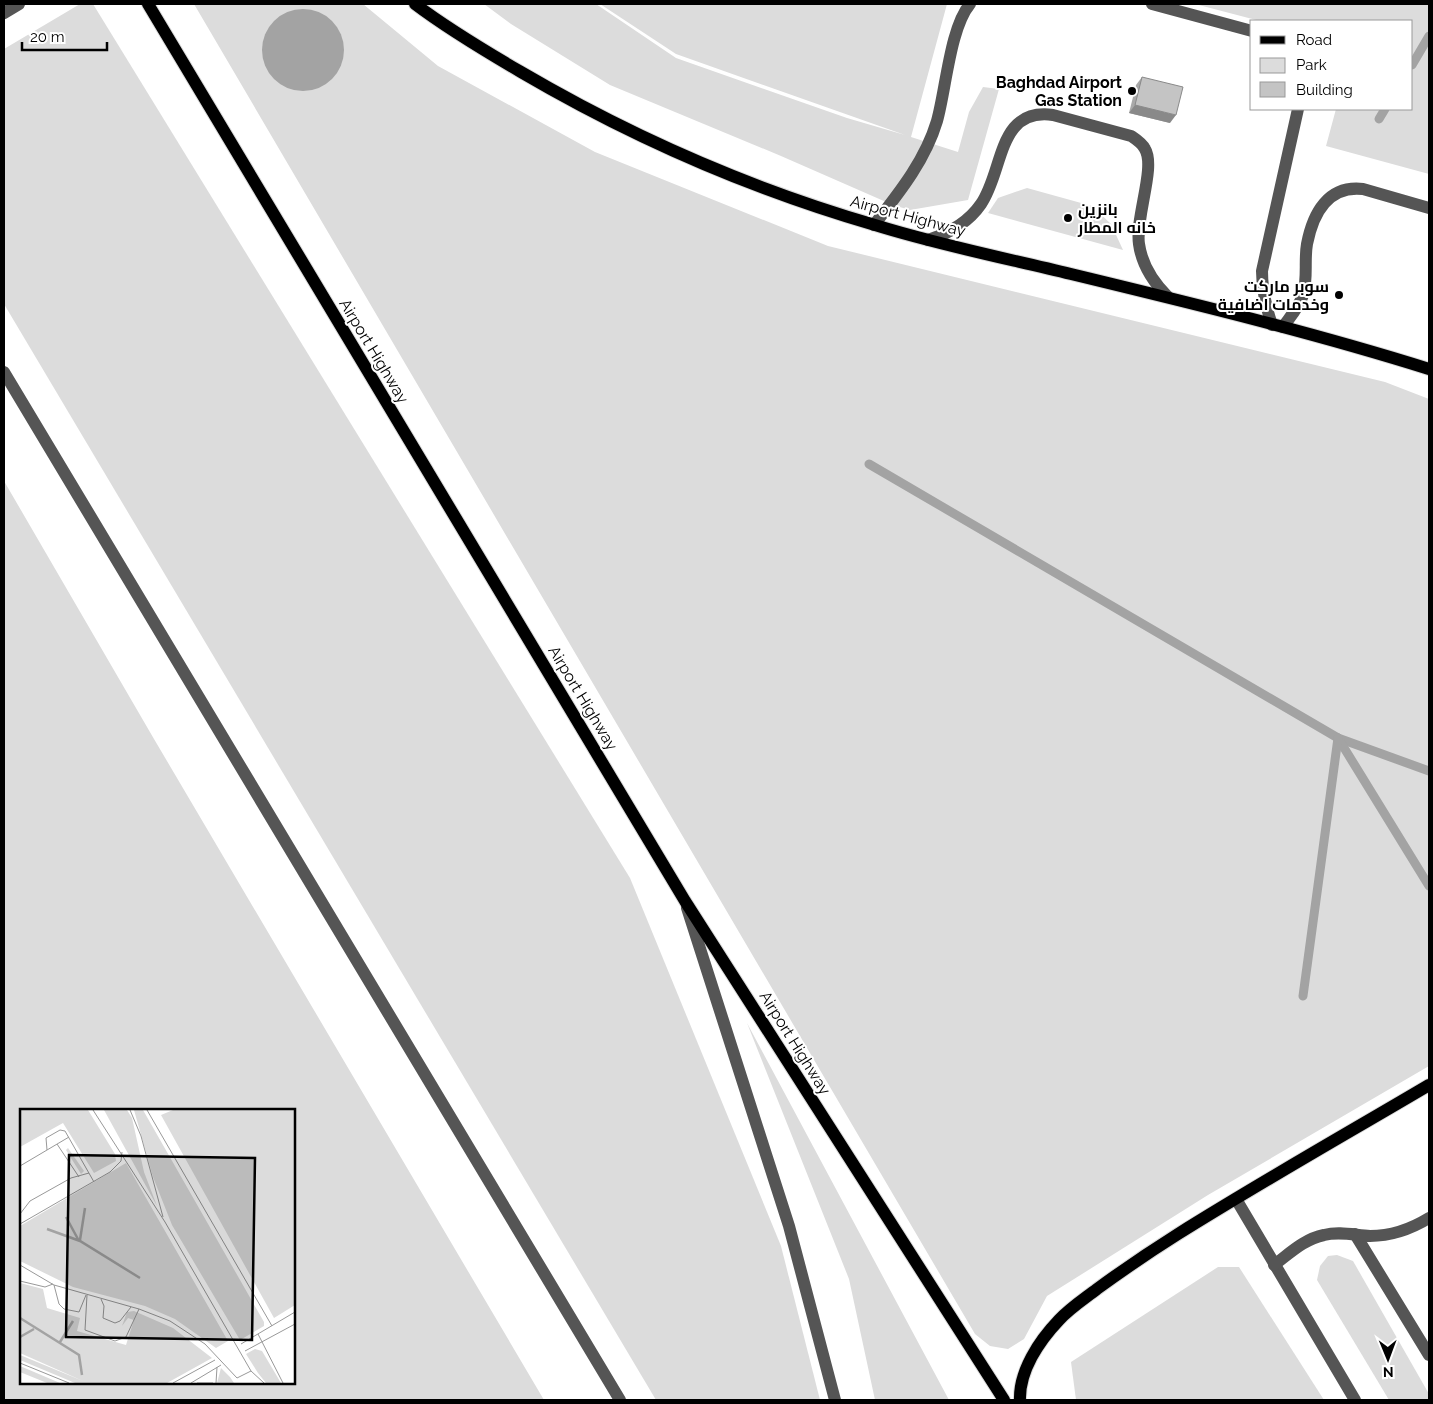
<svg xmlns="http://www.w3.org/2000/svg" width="1433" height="1404" font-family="Raleway,Cairo,sans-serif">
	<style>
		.green { fill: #dcdcdc; fill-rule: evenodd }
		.water { fill: #a3a3a3 }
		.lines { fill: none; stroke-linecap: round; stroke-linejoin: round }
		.stream { stroke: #a3a3a3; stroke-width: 9 }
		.major-casing { stroke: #dbdbdb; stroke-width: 14 }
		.minor { stroke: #555; stroke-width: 12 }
		.major { stroke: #000; stroke-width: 12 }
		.wall { fill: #a9a9a9 }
		.shaded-wall { fill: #898989 }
		.building { fill: #c4c4c4; stroke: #898989 }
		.poi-dot { fill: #000; stroke: #fff; stroke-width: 2 }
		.labels { text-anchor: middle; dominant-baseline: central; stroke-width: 4; stroke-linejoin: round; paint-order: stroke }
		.poi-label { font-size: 16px; font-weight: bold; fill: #000; stroke: #fff; text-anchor: end }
		.street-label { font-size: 16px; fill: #000; stroke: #fff }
		.inset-river { fill: none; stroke: #a3a3a3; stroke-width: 2.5 }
		.inset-road { fill: none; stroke: #999; stroke-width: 1 }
		.view { fill: #000; fill-opacity: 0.15; stroke: #000; stroke-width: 2.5 }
		.inset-edge { fill: none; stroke: #000; stroke-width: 2.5 }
	</style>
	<rect width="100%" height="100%" fill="#fff"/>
	<g class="green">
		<path d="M80,4h13l537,874 151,368 39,154h-164l-652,-1096v-255z"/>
		<path d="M194,4h169l75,62 157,86 233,94 557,136 44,17v667l-221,129 -161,101 -23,43 -16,10 -18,-3 -15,-12z"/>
		<path d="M484,4h112l80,54 171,60 58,17 -229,-81 -76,-50h347l-36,133 47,15 11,-40 14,-25 16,2 -31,111 -58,10 -17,-5 -112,-49 -171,-71 -99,-61z"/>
		<path d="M1195,4h234v170l-103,-28 10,-37h76v-88h-152z"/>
		<path d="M1027,188l65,18 19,18 12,26 -135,-37 10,-15z"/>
		<path d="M4,481l150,258 390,661h-540zM294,1110v273h-273v-273z"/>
		<path d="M747,1023l202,377h-74l-26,-121z"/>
		<path d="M1337,1255l16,6 76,133v6h-40l-72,-120 3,-14 8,-10z"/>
		<path d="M1218,1267h21l85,133h-248l-5,-38z"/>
	</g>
	<circle class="water" cx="303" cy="50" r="41"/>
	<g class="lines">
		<g class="stream">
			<path d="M1412,65l17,-29"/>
			<path d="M1379,119l6,-10"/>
			<path d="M869,464l469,274 91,33"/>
			<path d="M1338,738l91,148"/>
			<path d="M1303,996l35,-258"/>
		</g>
		<defs>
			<g id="major">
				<path d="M148,4l537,897 319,499"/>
				<path d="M415,4c33,25 70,47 106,68 111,65 230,117 354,153 64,20 130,33 196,49 120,29 240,58 358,95"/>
				<path d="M1020,1400c-1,-29 19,-59 39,-80 11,-12 25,-21 38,-31 26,-19 54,-38 81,-55 83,-52 168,-100 251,-149"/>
			</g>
		</defs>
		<use href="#major" class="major-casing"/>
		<g class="minor">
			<path d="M1152,4l100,27"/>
			<path d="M4,13l15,-9"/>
			<path d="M874,225c25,-32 51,-64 63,-104 9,-32 13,-93 33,-117"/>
			<path d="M928,240c22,-7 40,-17 53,-36 23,-33 16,-97 72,-89l78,21c6,4 11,7 14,13 11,18 -10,69 -6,95 3,22 14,38 29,53"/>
			<path d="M1272,325c-6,-18 -10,-34 -10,-54l36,-162"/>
			<path d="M1283,327c7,-10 16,-20 20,-32 5,-17 1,-34 4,-51 6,-31 21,-59 56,-55l66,19"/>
			<path d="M4,372l616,1028"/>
			<path d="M687,908l102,318 46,174"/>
			<path d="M1236,1199l119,201"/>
			<path d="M1355,1234l74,121"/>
			<path d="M1274,1265c15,-11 30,-26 50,-30 15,-4 30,0 46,1 22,0 41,-7 59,-18"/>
		</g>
		<use href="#major" class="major"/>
	</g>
	<path class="wall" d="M1142,77l28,46 -41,-10 7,-28z"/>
	<path class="shaded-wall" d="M1135,105l41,10 -6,8 -41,-10z"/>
	<path class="building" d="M1142,77l41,10 -7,28 -41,-10z"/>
	<g class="poi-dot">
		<circle cx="1132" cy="91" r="5"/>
		<circle cx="1068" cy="218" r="5"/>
		<circle cx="1339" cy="295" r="5"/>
	</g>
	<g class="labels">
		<g class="poi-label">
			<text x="1122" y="82">Baghdad Airport<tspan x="1122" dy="18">Gas Station</tspan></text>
			<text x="1078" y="209" text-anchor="start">بانزين<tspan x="1078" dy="18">خانه المطار</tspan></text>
			<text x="1329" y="286">سوبر ماركت<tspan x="1329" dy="18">وخدمات اضافية</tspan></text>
		</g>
		<g class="street-label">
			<text transform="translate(908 216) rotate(15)">Airport Highway</text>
			<text transform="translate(374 351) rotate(59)">Airport Highway</text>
			<text transform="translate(583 698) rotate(59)">Airport Highway</text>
			<text transform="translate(795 1043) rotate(58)">Airport Highway</text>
		</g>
	</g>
	<g transform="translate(20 1109)">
		<rect width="275" height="275" fill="#fff"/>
		<path d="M0,1h68l27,44 1,7 -22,12 -31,-50 -43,24zM84,1h23l5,8 12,54 13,34zM114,1h9l121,212v4l-24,14 -68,-115 -19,-48zM153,1h122v195l-21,13 -113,-203zM48,39l16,23 -3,3 -15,-24zM106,54l102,178 -12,7 -41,-29 -30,-13 -72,-19 -53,-26v-35zM0,174l23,6 4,19 33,10 -3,13 49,14 8,-25 -6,-2 -6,8 5,-14 7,-1 39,17 39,30 -45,25h-92l-55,-23v-5l63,26 -63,-28zM235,240l7,2 19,32h-15l-8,-10 -12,-19zM0,257l40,17h-13l-27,-11zM201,259l9,9 4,6h-17z" fill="#dcdcdc"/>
		<path class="inset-river" d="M46,108l13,24M27,120l33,12 60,37M60,131l5,-32M0,209l59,37 3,20M0,228l14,-8M40,233l13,-21"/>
		<path class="inset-road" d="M73,1l72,112 86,149M110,1l11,26 22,81M127,1l125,216M37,35l22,33M27,41l-1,-12 14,-8 5,1 29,51M0,57l49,-29M0,105l10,-13 41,-23 18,-5M0,115l90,-52 11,-11 1,-9M0,156l34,20 85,24 31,12 35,23 32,34M0,172l25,6 8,-3M34,176l5,19 5,5 15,3 7,-17M67,186l-2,35 30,11 11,-4 13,-28M81,190l3,7 -1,12 12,5 5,-2 11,-14M238,225l25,49M221,235l54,-32M225,242l50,-27M0,254l49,20M231,262l13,12M217,269l14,-7M153,274l42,-23M171,274l30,-18M177,274h16M196,274l1,-16"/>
		<path class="view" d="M49,46l186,3 -3,182 -186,-3z"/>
		<rect width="275" height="275" class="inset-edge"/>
	</g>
	<rect width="1433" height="1404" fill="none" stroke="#000000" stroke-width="10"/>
	<rect x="1250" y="20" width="162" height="90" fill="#ffffff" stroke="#999999"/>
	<rect x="1260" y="36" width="25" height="8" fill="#000000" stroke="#999999"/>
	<text x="1296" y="45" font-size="15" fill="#000000">Road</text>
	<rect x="1260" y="58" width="25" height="15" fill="#dcdcdc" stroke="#999999"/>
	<text x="1296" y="70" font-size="15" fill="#000000">Park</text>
	<rect x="1260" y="82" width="25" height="15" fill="#c4c4c4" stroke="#999999"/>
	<text x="1296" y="95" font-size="15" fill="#000000">Building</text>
	<g transform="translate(1388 1359) rotate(179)" stroke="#ffffff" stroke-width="4" paint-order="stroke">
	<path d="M0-4L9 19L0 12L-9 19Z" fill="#000000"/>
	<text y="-8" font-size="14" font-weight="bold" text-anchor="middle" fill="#000000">N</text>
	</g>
	<path d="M22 42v8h85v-8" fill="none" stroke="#000000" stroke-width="2.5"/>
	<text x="30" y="42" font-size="15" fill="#000000" stroke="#ffffff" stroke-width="4" paint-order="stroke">20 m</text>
</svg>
